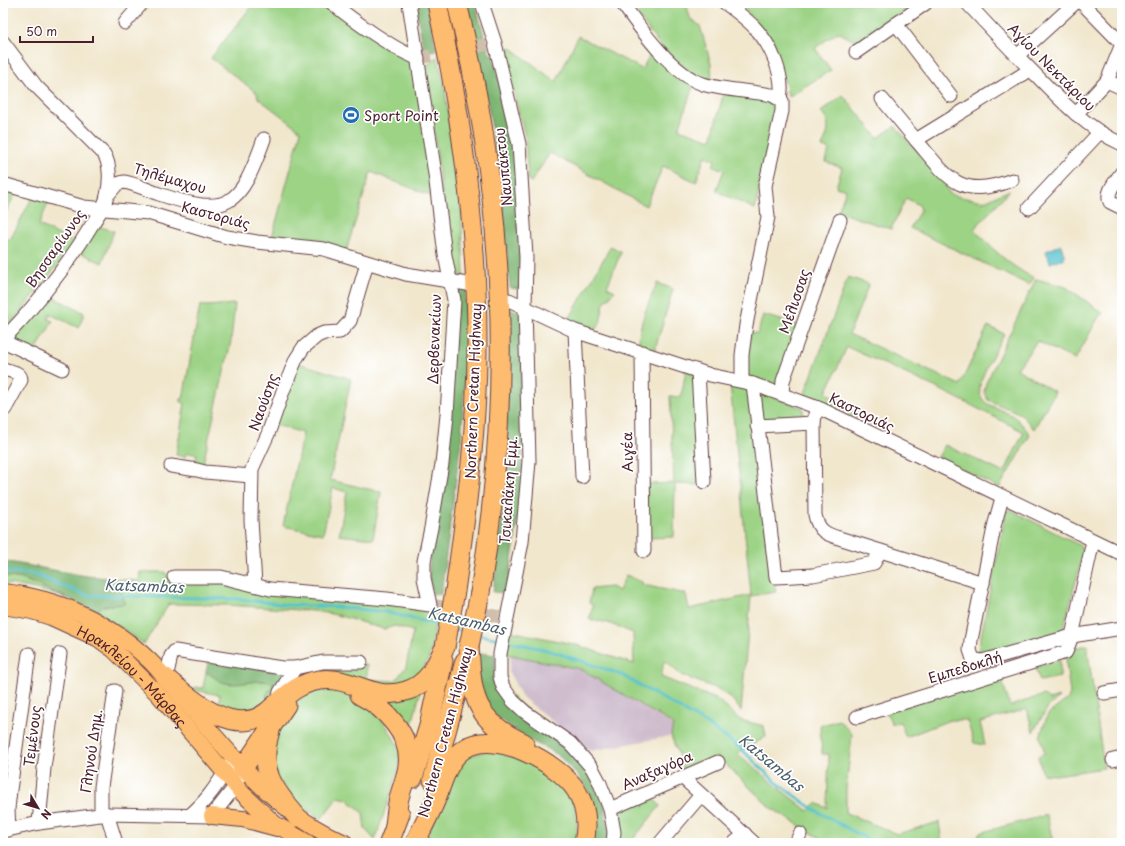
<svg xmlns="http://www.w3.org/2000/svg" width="1125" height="846" font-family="'Playpen Sans',sans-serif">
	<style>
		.industrial { fill: #cfbdce }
		.green { fill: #9cd385; stroke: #737958 }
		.forest { fill: #7db572; stroke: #646a4e }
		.water { fill: #55c2cd; stroke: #50707c }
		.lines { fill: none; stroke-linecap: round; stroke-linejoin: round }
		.stream { stroke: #55c2cd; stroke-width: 3 }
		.minor-tunnel { stroke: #d0bfad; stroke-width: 13; stroke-dasharray: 13 6; stroke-linecap: butt }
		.minor-casing { stroke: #633d43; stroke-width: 15 }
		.major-casing { stroke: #633d43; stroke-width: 18 }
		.highway-casing { stroke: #633d43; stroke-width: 21 }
		.minor { stroke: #fff; stroke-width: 13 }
		.major { stroke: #febc70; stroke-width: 16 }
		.highway { stroke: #febc70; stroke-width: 19 }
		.highway-bridge-casing { stroke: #633d43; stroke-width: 21; stroke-linecap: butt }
		.highway-bridge { stroke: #febc70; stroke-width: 19 }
		.labels { text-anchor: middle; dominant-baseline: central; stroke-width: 3.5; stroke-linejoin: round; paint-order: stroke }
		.street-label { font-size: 14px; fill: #4a1f2b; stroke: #fff }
		.poi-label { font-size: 14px; fill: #4a1f2b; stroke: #fff; text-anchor: start }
		.water-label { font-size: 15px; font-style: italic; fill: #4e606c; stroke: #fff }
	</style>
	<rect width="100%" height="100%" fill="#fff"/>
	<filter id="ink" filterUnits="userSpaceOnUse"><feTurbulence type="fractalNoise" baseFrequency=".025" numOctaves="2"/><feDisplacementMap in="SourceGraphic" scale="8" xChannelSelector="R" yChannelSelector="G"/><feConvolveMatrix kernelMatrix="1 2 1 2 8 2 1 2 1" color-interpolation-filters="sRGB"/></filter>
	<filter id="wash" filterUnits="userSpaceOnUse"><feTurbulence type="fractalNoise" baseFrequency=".012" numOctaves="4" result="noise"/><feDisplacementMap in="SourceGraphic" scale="16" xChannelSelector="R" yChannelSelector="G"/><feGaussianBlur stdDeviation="0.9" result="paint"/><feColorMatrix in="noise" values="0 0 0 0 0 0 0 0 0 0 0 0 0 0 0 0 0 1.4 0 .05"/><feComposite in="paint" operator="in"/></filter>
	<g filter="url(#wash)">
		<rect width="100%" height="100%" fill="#f1e7cd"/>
		<path class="industrial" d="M511,654l69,15 93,56 -2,11 -81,15 -68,-54 -13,-25z"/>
		<g class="green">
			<path d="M254,3h70l90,62 20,132 -63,-25 -25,79 -74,-14 29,-106 -43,-33 -1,-5 -46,-35z"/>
			<path d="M629,3h57l4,15 10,8 11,38 1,19 -8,-1 -38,-28z"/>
			<path d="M746,3h171l-59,40 -20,-11 -23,16 16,22 -43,27 -2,-13 -31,-64 -11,-11z"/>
			<path d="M578,36l64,33 10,-18 41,35 -14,43 32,11 13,-48 52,10v13l-21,94 -39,-18 8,-21 -11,-4 2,-6 -10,-4 -9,26 -33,-16 -17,40 -96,-53 -19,29 -3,-2 -3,-44 -20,-78 5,-11 46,35z"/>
			<path d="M437,57l7,26 18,136 2,58 -6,-2 -8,-11 -24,-198z"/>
			<path d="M843,95l35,43 17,-12 47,54 8,14 10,3 24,4 26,-11 -36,39c18,20 36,37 60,49l-5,7 -119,-57 11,-19 -2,-4 -13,-7 -15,31 -53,-17 8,-22 -10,-3 6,-19 -16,-6 3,-13 -7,-2c6,-15 10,-21 -1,-35z"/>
			<path d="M3,188l14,3 -14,26z"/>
			<path d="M33,196l16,5 -10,24 36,18 -72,91v-97l7,3z"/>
			<path d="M97,226l17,5 -12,32 -23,-11z"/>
			<path d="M611,246l10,6 -14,35 8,4 -11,12 -4,20 -6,8 -26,-10z"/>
			<path d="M848,277l21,7 -20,50 111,51 28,-59 16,8c-6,13 -27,45 -24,59 1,6 6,11 12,13 21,10 24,9 38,29l-31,53 -61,-31 7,-12 59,28 20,-41 -85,-43 -92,-42 -21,46 34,17 -4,9 -33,-18 -19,-5z"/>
			<path d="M1036,279l30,8 37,26 -5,5 -23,42 -38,-19 -20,28 38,23 -21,37 -13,-15 -33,-14 -4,-8 2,-9z"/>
			<path d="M657,283l16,6 -19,64 -15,-5c-2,-22 10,-45 18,-65z"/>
			<path d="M47,294l37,19 -5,15 -29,-14 -2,5 5,2 -18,31 -23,-11 -1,-5z"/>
			<path d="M235,304l-4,37 -29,127 -7,-1 2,-13 -11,-1 -1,4 -9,-2 9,-52 -5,-1 1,-3h2l17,-94 6,1z"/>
			<path d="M763,315l36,10 -20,63 -31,-12 -3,-11 5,-32h8z"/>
			<path d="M298,363l53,16 -21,101 51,12 -8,47 -34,-4 8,-43 -14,-4 -10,46 -40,-8 20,-93 -30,-9z"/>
			<path d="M686,370l9,5 7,110 -27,-1 -1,53 -27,1 -1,-54 28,-1 -4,-87 11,1z"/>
			<path d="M730,384l20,7 19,166 7,35 -25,4 -10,115 -9,-12 -14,-10 -37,-14 -17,-15 -3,17 57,23 22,20 24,6 2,11 -29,16 39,33 32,25 8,-8 11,5 2,-54h-7l-2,-28 19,-6 13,14 -6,56v23l51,21 42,-12 3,21h-114l-57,-35 -53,-51 -33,15 -14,-36 2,-12 -93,-55 -74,-15 4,-23 63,13 61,20 -1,-31 -25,-10 -19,-4 4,-14 -4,-2 3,-14 19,-2 8,4 7,-16 16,7 1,3 43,9 3,15 62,-14z"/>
			<path d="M757,391l46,17 1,12 -45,3z"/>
			<path d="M1009,509l72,37 2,8 -20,76 -82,25 -3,-3 2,-11 26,-128z"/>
			<path d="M140,572h25l5,6 222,24 46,8 -9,48 -9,17 -19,11 -112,-2 8,-13 42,-7 28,1v14l28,2 11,-14 7,-36 -18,-5 -11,3 -47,-14 -23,-4 -87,-6 -58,-1 -25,40 -47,-33 6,-5 22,-2 -7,-25 21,2z"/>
			<path d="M3,576l20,3 43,19 -30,-9 -33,-6z"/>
			<path d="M1087,645l17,123 -48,7 -13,-1 -5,-18 7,-3 -5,-16 4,-12 4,-11 20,-15 2,-6 -4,-30 2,-13z"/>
			<path d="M1060,660v17l-20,4 -5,-14z"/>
			<path d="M206,672c25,15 24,12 51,9 5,0 8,1 13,0l3,5 -4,5 1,7c-19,19 -29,14 -51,4l1,-7 -26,-5 1,-3 8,1z"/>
			<path d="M1001,677l9,29 34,-11 5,5 10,-3 -11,10 -15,25 -6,-23 -47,13 5,23 -11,-2 -7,-23h-17l-44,17 -6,-15 -8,2 -6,-13z"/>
			<path d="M421,689l-12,47 -23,-31 5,-6z"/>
			<path d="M321,690c19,0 38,6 53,19 8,7 21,32 27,42l-4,24 -22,65 -10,-11 -2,-16 -16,-14 -9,-2 -17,22 -28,-19 -18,-25 -1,-33 12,-26 12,-16 12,-7z"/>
			<path d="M490,749l58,21 27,33 3,40h-152l13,-39 23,-45z"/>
			<path d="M651,795l9,11 -30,37h-14l-2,-32z"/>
			<path d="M1047,815l6,28h-75l1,-10z"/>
		</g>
		<g class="forest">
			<path d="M415,3h12l9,47 -12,2z"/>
			<path d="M466,3h9l14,50 4,2 21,81 7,153 -11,-1c-3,-32 -5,-65 -9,-97 -8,-63 -19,-126 -35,-188z"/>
			<path d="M458,286l7,1 2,55 -6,99 -20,153 -8,1 -4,-17 1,-31z"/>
			<path d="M508,309l14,3 1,150 -8,78 -8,53 -14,-1 12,-99z"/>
			<path d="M3,561l83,15 32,3 7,25 -22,2 -6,5 -74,-32 -20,-3z"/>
			<path d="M480,653l15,2v26l83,76 25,39 8,47h-18l3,-16 -2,-19 -7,-19 -8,-12 -18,-19 -11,-8 -23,-11 -41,-31 -10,-34z"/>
			<path d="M209,659l80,12 -19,27h-3l-1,-3 7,-9 -1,-3c-14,-6 -31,4 -47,0 -6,-1 -13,-8 -19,-11z"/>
		</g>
		<path class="water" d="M1061,245l4,13 -15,5 -4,-12z"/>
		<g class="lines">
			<g class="stream">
				<path d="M3,571l31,3 52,21 154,4 48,6 51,2 46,5 58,14"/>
				<path d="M454,629l12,2"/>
				<path d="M477,634l22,5"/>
				<path d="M507,641l44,10 69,23 85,49 34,24 37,35 37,27 61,34"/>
			</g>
		</g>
	</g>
	<g filter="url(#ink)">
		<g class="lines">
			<g class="minor-tunnel">
				<path d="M418,58l77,-15"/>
				<path d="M430,605l77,13"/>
			</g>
			<defs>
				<g id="minor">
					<path d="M332,3c18,15 65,49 86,55"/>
					<path d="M482,3l13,40 24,101 7,113 -1,50 4,154 -7,81 -22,112v23l3,10 10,14 12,11 45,31 22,25 7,13 11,28 4,23 -1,11"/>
					<path d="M622,3c18,25 51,72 81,81 19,6 48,7 69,11l10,6v10l-17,75 3,31 -22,108 -4,30v26"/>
					<path d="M725,3c11,8 22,16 31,26 15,16 29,48 24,69"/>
					<path d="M967,3c23,25 46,49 70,73 25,26 51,53 85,68"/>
					<path d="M1082,3l40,41"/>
					<path d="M125,23l17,-20"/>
					<path d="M896,24l55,72"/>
					<path d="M3,42l33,44 68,68c7,11 6,29 3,42 -2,10 -9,19 -14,27 -25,42 -57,82 -90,117"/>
					<path d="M856,52l70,-49"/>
					<path d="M1017,56l58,-53"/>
					<path d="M1107,81l15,7"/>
					<path d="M882,99l34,41"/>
					<path d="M1076,114l31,-33 15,-37"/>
					<path d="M1122,172c-5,8 -17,20 -12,30l12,6"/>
					<path d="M1012,180c-53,21 -65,-4 -96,-40l114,-70"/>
					<path d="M3,184l81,23 64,6 79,24 30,5 67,7 82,25 61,10"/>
					<path d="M107,196l10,-12 7,-2c12,2 23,8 35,12 70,24 81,12 105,-55"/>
					<path d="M1029,208l70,-75"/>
					<path d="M509,300l66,31 135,44 43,9 68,25 301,145"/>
					<path d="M575,331l7,146"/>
					<path d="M3,341l59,28"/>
					<path d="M642,352l2,199"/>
					<path d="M3,369c7,2 18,3 18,11l-16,29"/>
					<path d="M698,371l6,111"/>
					<path d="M753,384l23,193 37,-2 61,-12 6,-12"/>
					<path d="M782,394l1,-13 57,-161"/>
					<path d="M816,407l-2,16 1,92c3,15 10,19 24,23l144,45"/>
					<path d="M757,426l57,-3"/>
					<path d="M171,466l26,4 8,2 46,4"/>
					<path d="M1002,498l-7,25 -24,117 -1,10 3,9 9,2 90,-25 50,-8"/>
					<path d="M174,577h47l49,12 117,10 43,6 -6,-27v-17l7,-33 11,-64 5,-49 7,-115 -9,-45 -10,-81 -26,-171"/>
					<path d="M255,585l-4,-65 1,-51 16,-35 15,-43 13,-32 7,-11 14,-12 7,-3 16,-1 10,-11 17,-58"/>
					<path d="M166,678l5,-22 4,-5 107,17h13l28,-6h38"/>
					<path d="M1104,693l18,-3"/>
					<path d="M278,700l2,-8 15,-24"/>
					<path d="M857,717l209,-65 6,-16 21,-95"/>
					<path d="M1113,760l9,-2"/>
					<path d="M682,777l72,66"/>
					<path d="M610,809l108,-47"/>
					<path d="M107,814l9,29"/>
					<path d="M101,815v-28l14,-96"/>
					<path d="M190,815c17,-14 28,-32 40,-50"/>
					<path d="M39,823l5,-55 16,-114"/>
					<path d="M9,830l-1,-21 2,-19 19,-136"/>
					<path d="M3,831l36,-8 68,-9 105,2 22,-28 9,-20"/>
					<path d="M660,843l41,-48"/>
					<path d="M734,843l11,-9"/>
					<path d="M796,843l4,-9"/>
				</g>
				<g id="major">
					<path d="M3,592c56,6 107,30 147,69 12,12 22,25 32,37 49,56 92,115 163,145"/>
					<path id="s1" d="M3,606l29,5 19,6 46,21 17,12 45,45 83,98 33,31 33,19"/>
					<path d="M212,816l31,3 34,9"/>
				</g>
				<g id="highway">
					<path d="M437,3c24,110 40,222 40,335 1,85 -10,169 -22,253"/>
					<path d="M457,3c49,197 56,390 23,590"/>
					<path d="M469,646c3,50 4,74 55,97"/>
					<path d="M166,678c24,20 68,61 101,34 17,-14 30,-29 53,-32 33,-4 51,22 86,11 10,-3 18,-9 24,-17 6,-8 10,-18 15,-27"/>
					<path d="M360,695c24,12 52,40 48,70 -1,11 -6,22 -9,33 -2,9 -3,18 -4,28"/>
					<path d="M270,731c-12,39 3,58 27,86"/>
					<path d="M243,768l43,-63"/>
					<path d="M413,778l16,-52 14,-65"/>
					<path d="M433,780l32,-119"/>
					<path d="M389,843l11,-29"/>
					<path d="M415,843c7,-15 15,-29 21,-44 7,-17 11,-39 28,-50 31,-21 94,14 112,41 10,16 12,35 8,53"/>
				</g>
			</defs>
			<use href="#minor" class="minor-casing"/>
			<use href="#major" class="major-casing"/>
			<use href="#highway" class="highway-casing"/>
			<use href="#minor" class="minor"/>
			<use href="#major" class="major"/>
			<use href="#highway" class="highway"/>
			<defs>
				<g id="highway-bridge">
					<path d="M469,646l11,-53"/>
					<path d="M445,647l10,-56"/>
				</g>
			</defs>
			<use href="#highway-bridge" class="highway-bridge-casing"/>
			<use href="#highway-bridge" class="highway-bridge"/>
		</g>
	</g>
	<defs>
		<symbol id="stadium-disc" viewBox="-11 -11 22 22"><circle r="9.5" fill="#1f6fb2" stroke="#fff"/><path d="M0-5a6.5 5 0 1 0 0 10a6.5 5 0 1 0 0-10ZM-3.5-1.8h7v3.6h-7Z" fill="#fff"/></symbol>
	</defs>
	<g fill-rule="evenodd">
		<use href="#stadium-disc" x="341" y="105" width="20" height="20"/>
	</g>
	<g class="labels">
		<g class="street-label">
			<text transform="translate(1052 67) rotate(45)">Αγίου Νεκτάριου</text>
			<text transform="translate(503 167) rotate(-96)">Ναυπάκτου</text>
			<text transform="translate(170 178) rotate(16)">Τηλέμαχου</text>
			<text transform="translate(216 215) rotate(15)">Καστοριάς</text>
			<text transform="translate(55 248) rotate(-55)">Βησσαρίωνος</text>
			<text transform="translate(794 301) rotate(-71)">Μέλισσας</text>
			<text transform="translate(434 339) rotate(-88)">Δερβενακίων</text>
			<text transform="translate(473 391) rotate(-88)">Northern Cretan Highway</text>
			<text transform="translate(263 402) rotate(-70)">Ναούσης</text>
			<text transform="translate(862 412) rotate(26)">Καστοριάς</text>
			<text transform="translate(627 452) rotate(-91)">Αιγέα</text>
			<text transform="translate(508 490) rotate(-86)">Τσικαλάκη Εμμ.</text>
			<text transform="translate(965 667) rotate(-17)">Εμπεδοκλή</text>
			<text stroke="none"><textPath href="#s1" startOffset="151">Ηρακλείου - Μάρθας</textPath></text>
			<text transform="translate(445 732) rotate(-75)">Northern Cretan Highway</text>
			<text transform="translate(32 736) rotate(-83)">Τεμένους</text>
			<text transform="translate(91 751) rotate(-82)">Γληνού Δημ.</text>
			<text transform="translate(657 770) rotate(-24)">Αναξαγόρα</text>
		</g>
		<g class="poi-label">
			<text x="364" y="115">Sport Point</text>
		</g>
		<g class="water-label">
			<text transform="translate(144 585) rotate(2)">Katsambas</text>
			<text transform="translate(467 620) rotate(13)">Katsambas</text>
			<text transform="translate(772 762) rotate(40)">Katsambas</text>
		</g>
	</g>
	<rect width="1125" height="846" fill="none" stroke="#fff" stroke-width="16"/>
	<g transform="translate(38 808) rotate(128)" stroke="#ffffff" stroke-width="3" paint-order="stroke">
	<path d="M0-3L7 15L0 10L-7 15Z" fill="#4a1f2b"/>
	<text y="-6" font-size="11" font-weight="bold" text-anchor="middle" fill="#4a1f2b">N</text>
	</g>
	<path d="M20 36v6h73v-6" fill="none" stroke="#4a1f2b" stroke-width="2"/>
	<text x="26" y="36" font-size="12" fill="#4a1f2b" stroke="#ffffff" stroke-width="3" paint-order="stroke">50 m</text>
</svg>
